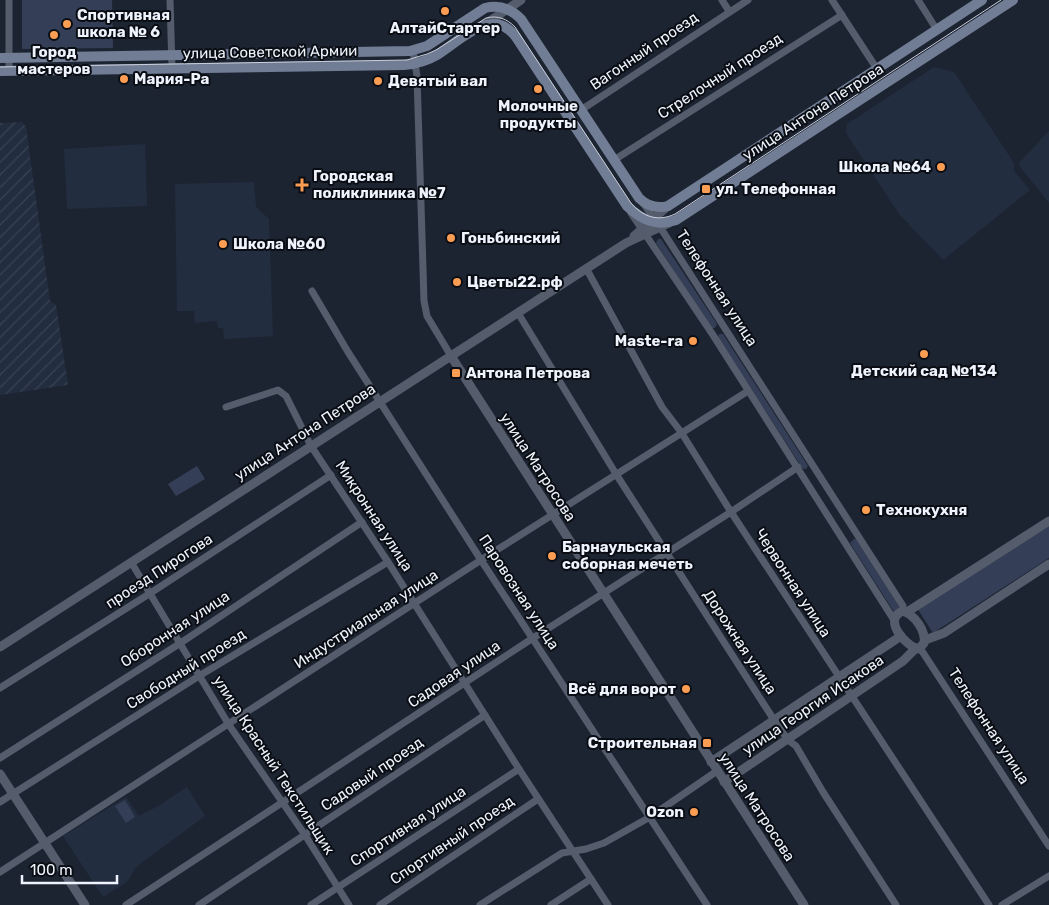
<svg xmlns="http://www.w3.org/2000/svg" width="1049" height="905" font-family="Rubik,sans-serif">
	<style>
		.built { fill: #232d40 }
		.industrial { fill: url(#industrial-furrows) }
		.green { fill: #343f57 }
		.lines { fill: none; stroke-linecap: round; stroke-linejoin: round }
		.minor { stroke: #555d6c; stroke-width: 7 }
		.tertiary { stroke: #555d6c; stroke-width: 9 }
		.secondary { stroke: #717d95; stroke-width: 10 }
		.tram { stroke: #cbd0db; stroke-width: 1 }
		.poi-dot { fill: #fc9d54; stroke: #0a0d13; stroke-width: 2 }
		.labels { text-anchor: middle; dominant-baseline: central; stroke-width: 4; stroke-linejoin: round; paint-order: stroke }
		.poi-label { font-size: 15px; font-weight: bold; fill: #eef3fd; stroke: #0a0d13; text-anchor: start }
		.street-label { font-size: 15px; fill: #eef3fd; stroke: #0a0d13 }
	</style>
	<defs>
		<pattern id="industrial-furrows" width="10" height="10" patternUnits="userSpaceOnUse" patternTransform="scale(1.25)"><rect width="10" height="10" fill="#232d40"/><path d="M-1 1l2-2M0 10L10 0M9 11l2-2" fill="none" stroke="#384253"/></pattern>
	</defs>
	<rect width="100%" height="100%" fill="#1d2431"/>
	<g class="built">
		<path d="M934,67l20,5 60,91v8l16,19 -87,70 -44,-46 -53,-81 1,-9z"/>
		<path d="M1049,131v72l-31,-39z"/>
		<path d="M145,144l2,62 -80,3 -3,-60z"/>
		<path d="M254,182l2,25 13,12 4,117 -49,3 -1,-11h-5l-1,-7 -22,2 -1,-12h-17l-2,-127z"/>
		<path d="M187,787l18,29 -69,51 -9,15 -24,15 -40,-61 63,-39 13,19 21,-11z"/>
	</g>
	<path class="industrial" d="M22,122l4,5 24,174 6,4 12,80 -68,10v-272z"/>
	<g class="green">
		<path d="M22,0h90l1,48 -91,1z"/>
		<path d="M658,239h3l56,85 -2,4h-4l-55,-85z"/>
		<path d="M719,334h4l85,132 -2,3h-3l-85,-131z"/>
		<path d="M197,466l8,13 -29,17 -8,-12z"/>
		<path d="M1049,522v36l-116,75 -16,-25z"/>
		<path d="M854,539h2l44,69 -6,4 -44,-69z"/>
		<path d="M125,800l10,17 -9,6 -11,-17z"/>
	</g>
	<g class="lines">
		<g class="minor">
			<path d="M9,0v71"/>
			<path d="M170,0l2,68"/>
			<path d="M722,0l7,11"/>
			<path d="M832,0l45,69"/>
			<path d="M918,0l19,30"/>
			<path d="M413,51l4,25 7,225 3,15 24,40"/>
			<path d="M581,110l167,-110"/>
			<path d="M614,160l228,-145"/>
			<path d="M643,203l17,24 243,379v5"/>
			<path d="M631,213l82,122 181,285"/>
			<path d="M586,268l76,139 19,25 50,80 258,393"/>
			<path d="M312,291l36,61 133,208 226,345"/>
			<path d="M518,313l98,161 158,246 14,20 8,6 27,46 73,113"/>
			<path d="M226,407l52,-17 8,6 25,50 77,116 131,207 89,136"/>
			<path d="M131,562l98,163 76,110 44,70"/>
			<path d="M920,648l129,198"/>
			<path d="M0,688l149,-94 182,-119"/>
			<path d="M0,758l179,-114 183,-122"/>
			<path d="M0,802l199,-126 189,-114"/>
			<path d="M0,872l481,-312 267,-169"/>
			<path d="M126,905l407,-267 198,-126 67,-45"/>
			<path d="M199,905l286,-190"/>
			<path d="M311,905l208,-136"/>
			<path d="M380,905l158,-106"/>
			<path d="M480,905l82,-52 24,-4 18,-6 46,-26 67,-46"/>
			<path d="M551,905l40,-26"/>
			<path d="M1002,905l47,-29"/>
		</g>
		<g class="tertiary">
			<path d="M484,25l37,-25"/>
			<path d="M634,236l34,-30"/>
			<path d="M451,356l353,549"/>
			<path d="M903,611c12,4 23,20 21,32l-5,6c-14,-3 -37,-30 -16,-38z"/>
			<path d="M907,612l142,-91"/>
			<path d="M925,640l19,-7 105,-69"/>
			<path d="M0,647l626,-404 43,-20"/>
			<path d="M711,762l190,-126"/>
			<path d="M0,774l85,131"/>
			<path d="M724,782l179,-121 13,-13"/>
		</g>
		<g class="secondary">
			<path d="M0,58l410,-7 17,-5 58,-38c15,-4 26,1 36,11l118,179c8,8 17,11 29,8l314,-206"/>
			<path d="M0,71l404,-6c12,-1 23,-4 33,-10 23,-14 55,-50 79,-18l111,169c15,14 29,21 49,14l337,-220"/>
		</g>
		<path class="tram" d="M0,67l407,-7 20,-6 9,-4 50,-32c12,-3 21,1 29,9l116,176c12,14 27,19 44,11l326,-214"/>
	</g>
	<g class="poi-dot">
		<circle cx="445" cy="11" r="5"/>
		<circle cx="67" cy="24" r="5"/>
		<circle cx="54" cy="35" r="5"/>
		<circle cx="124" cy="79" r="5"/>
		<circle cx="378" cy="81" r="5"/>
		<circle cx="538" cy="89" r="5"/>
		<circle cx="941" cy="167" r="5"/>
		<path d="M299.5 177.5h5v5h5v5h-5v5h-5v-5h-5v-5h5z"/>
		<rect x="701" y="184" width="10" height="10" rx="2.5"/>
		<circle cx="451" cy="238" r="5"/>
		<circle cx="223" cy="244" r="5"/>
		<circle cx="457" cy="282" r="5"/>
		<circle cx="693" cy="341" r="5"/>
		<circle cx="924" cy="354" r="5"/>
		<rect x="451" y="368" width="10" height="10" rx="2.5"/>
		<circle cx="866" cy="510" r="5"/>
		<circle cx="552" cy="556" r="5"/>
		<circle cx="686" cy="689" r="5"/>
		<rect x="702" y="738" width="10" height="10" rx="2.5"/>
		<circle cx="694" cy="812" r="5"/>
	</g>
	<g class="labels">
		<g class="poi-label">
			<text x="77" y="15">Спортивная<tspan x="77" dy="17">школа № 6</tspan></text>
			<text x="445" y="28" text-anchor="middle">АлтайСтартер</text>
			<text x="54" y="52" text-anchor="middle">Город<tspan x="54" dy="17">мастеров</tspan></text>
			<text x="134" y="79">Мария-Ра</text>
			<text x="388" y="81">Девятый вал</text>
			<text x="538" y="106" text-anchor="middle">Молочные<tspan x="538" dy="17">продукты</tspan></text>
			<text x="931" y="167" text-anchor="end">Школа №64</text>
			<text x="313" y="176">Городская<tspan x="313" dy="17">поликлиника №7</tspan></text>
			<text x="716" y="189">ул. Телефонная</text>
			<text x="461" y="238">Гоньбинский</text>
			<text x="233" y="244">Школа №60</text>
			<text x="467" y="282">Цветы22.рф</text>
			<text x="683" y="341" text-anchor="end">Maste-ra</text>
			<text x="924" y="371" text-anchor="middle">Детский сад №134</text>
			<text x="466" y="373">Антона Петрова</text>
			<text x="876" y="510">Технокухня</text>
			<text x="562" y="547">Барнаульская<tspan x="562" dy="17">соборная мечеть</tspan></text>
			<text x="676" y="689" text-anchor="end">Всё для ворот</text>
			<text x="697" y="743" text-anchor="end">Строительная</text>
			<text x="684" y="812" text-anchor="end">Ozon</text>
		</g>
		<g class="street-label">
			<text transform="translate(644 51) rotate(-34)">Вагонный проезд</text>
			<text transform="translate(270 52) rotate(-1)">улица Советской Армии</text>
			<text transform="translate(720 76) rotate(-33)">Стрелочный проезд</text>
			<text transform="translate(813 112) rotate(-33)">улица Антона Петрова</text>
			<text transform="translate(717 288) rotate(57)">Телефонная улица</text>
			<text transform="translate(305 432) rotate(-33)">улица Антона Петрова</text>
			<text transform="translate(538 467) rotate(57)">улица Матросова</text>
			<text transform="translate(374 516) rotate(57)">Микронная улица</text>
			<text transform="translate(159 571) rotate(-33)">проезд Пирогова</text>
			<text transform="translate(793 583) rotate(57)">Червонная улица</text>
			<text transform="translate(519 592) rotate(57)">Паровозная улица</text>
			<text transform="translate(366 619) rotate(-33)">Индустриальная улица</text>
			<text transform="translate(175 629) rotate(-33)">Оборонная улица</text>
			<text transform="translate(740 642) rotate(57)">Дорожная улица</text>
			<text transform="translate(186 669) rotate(-32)">Свободный проезд</text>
			<text transform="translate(454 674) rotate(-34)">Садовая улица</text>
			<text transform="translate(813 705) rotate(-34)">улица Георгия Исакова</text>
			<text transform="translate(989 726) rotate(57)">Телефонная улица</text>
			<text transform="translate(274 765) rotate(57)">улица Красный Текстильщик</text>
			<text transform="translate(372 774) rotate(-34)">Садовый проезд</text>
			<text transform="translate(757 807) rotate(57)">улица Матросова</text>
			<text transform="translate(408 826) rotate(-33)">Спортивная улица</text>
			<text transform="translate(452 840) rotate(-34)">Спортивный проезд</text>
		</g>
	</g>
	<path d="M22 875v8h95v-8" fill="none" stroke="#eef3fd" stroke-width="2.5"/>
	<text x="30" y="875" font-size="15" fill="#eef3fd" stroke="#0a0d13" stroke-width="4" paint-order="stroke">100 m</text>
</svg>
